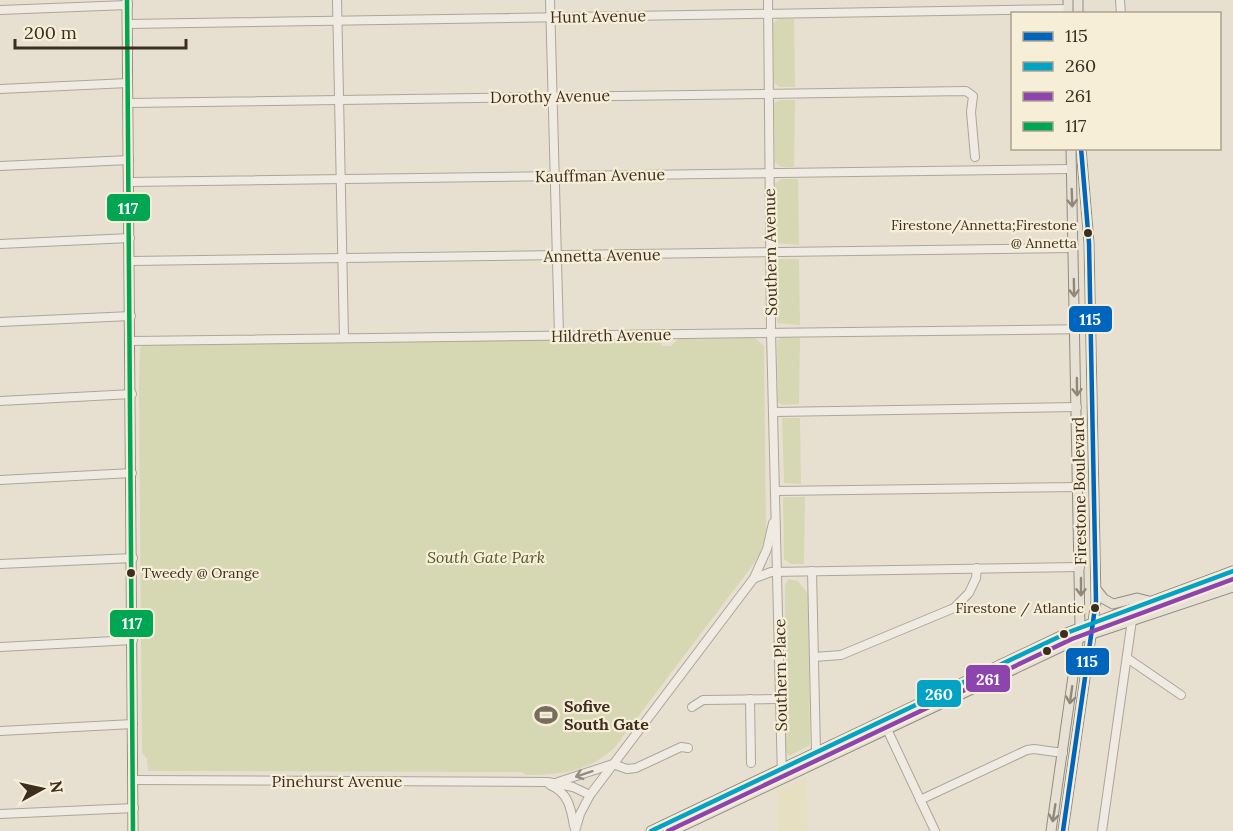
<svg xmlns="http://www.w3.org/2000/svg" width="1233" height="831" viewBox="0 0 1233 831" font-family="Lora,serif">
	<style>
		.farmland { fill: #e6dfc2 }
		.green { fill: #d6d7b3 }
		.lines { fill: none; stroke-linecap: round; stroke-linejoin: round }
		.minor-casing { stroke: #ada599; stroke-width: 10 }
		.major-casing { stroke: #928b80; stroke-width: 11 }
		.minor { stroke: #efebe3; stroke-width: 8 }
		.major { stroke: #e6e1d4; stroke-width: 9 }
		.bus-1-casing { stroke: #f7eed8; stroke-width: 9 }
		.bus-2-casing { stroke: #f7eed8; stroke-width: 9 }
		.bus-3-casing { stroke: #f7eed8; stroke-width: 9 }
		.bus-4-casing { stroke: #f7eed8; stroke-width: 9 }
		.bus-1 { stroke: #0065bd; stroke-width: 4.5 }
		.bus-2 { stroke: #03a3c5; stroke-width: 4.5 }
		.bus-3 { stroke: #8e44ad; stroke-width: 4.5 }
		.bus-4 { stroke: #00a651; stroke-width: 4.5 }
		.oneway { stroke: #92887a }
		.oneway2 { stroke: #968c82 }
		.bus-dot { fill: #3d2e20; stroke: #f7eed8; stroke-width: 2 }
		.labels { text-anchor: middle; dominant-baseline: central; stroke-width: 4.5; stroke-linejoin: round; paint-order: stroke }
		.bus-label { font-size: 14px; fill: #3d2e20; stroke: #f7eed8; text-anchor: end }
		.street-label { font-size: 16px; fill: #3d2e20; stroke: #f7eed8 }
		.park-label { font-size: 16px; font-style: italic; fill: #4d5a26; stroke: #f7eed8 }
		.poi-label { font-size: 16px; font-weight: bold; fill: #3d2e20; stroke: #f7eed8; text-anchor: start }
		.line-badge { stroke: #f7eed8; stroke-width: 2 }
		.badge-label { font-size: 16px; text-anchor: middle; font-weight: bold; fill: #fff }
	</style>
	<rect width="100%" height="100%" fill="#e7e0d1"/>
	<!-- farmland -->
	<polygon class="farmland" points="807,777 808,831 777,831 777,791"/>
	<!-- green -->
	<g class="green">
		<polygon points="779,19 794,19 795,87 780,87 774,83 773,23"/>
		<polygon points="780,100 795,100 794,167 781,167 775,162 774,103"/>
		<polygon points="781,179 798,179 799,245 776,243 775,184"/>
		<polygon points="779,259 799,259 800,325 777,323 776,261"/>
		<path d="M661 337 662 346H671L678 339 755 338 764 346 766 532 760 554 752 566 615 747C589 772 561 775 526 775L522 772 148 771 147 759 142 752 139 386 140 348 143 345Z"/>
		<polygon points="781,338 800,338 799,404 782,405 778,402 777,341"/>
		<polygon points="782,418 800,418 801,484 784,483"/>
		<polygon points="783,497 805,497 804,564 791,564 784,559"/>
		<polygon points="788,579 798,581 808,594 810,745 789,756 786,752 785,586"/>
	</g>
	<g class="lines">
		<!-- minor casing -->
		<g class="minor-casing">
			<g id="minor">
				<polyline points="337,0 344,338"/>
				<polyline points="550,0 559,335"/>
				<polyline points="768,0 771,332 782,778"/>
				<polyline points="1120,0 1121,14"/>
				<polyline points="0,10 128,5"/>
				<polyline points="128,24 1068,9"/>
				<polyline points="0,89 128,83"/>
				<polyline points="129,103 966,91 973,96 971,112 975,157"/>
				<polyline points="0,166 129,160"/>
				<polyline points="130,182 1071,169"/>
				<polyline points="0,244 130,238"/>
				<polyline points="131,261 1073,248"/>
				<polyline points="0,322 131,316"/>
				<polyline points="131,341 1090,329"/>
				<polyline points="0,401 132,394"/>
				<polyline points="774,412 1077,407"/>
				<polyline points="0,480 132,473"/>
				<polyline points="776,491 1079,487"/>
				<polyline points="0,564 133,558"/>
				<polyline points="812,571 816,752"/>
				<polyline points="755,578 771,572 1080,567"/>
				<polyline points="0,647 133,640"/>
				<polyline points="814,657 841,655 954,608 969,593 976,578 977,568"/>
				<polyline points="1127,658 1181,695"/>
				<polyline points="750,699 751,763"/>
				<polyline points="692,707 703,700 781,699"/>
				<polyline points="885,725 935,831"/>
				<polyline points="0,731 133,724"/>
				<polyline points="133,780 548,782 573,787 590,795"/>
				<polyline points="558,782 613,764 627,769 636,768 681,747 688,748"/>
				<path d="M550 785C568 792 571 808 574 826"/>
				<polyline points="920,800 1027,750 1034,749 1063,753"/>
				<polyline points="0,814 134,808"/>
				<polyline points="575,831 580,814 590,795 754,578 767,549 773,523"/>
				<polyline points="1102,831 1132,620"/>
			</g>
		</g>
		<!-- major casing -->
		<g class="major-casing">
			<g id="major">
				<polyline points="127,0 133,831"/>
				<polyline points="1068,0 1068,14"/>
				<polyline points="1078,0 1078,14"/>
				<polyline points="1096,589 1104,599 1113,604 1137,598 1149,601"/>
				<polyline points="651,831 1069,632 1233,571"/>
				<polyline points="672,831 1080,638 1233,587"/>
				<polyline points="1051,831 1080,627 1071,148"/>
				<polyline points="1063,831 1096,601 1089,243 1081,148"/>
			</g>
		</g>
		<!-- minor -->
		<use href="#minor" class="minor"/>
		<!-- major -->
		<use href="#major" class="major"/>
		<!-- bus-1 casing -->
		<g class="bus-1-casing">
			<polyline id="bus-1" points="1063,831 1096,601 1089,243 1081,148"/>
		</g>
		<!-- bus-2 casing -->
		<g class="bus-2-casing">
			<polyline id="bus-2" points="651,831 1069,632 1233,571"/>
		</g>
		<!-- bus-3 casing -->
		<g class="bus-3-casing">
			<polyline id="bus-3" points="668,831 1072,639 1233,579"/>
		</g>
		<!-- bus-4 casing -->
		<g class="bus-4-casing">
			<polyline id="bus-4" points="127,0 133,831"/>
		</g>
		<!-- bus-1 -->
		<use href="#bus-1" class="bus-1"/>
		<!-- bus-2 -->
		<use href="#bus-2" class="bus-2"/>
		<!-- bus-3 -->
		<use href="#bus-3" class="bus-3"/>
		<!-- bus-4 -->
		<use href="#bus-4" class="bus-4"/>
	</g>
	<!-- one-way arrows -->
	<defs><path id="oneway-shaft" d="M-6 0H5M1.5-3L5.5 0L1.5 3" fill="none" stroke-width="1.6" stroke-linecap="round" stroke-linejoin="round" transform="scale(1.5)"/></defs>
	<g class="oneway">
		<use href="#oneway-shaft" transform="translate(1072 198) rotate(88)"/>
		<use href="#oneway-shaft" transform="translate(1074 288) rotate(89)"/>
		<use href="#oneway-shaft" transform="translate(1077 387) rotate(89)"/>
		<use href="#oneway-shaft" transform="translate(1081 587) rotate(90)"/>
		<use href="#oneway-shaft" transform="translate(1071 695) rotate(98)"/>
		<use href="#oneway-shaft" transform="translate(1054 813) rotate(99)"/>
	</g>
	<use class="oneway2" href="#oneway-shaft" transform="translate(584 774) rotate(162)"/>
	<!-- icons -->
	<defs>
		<g id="stadium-bare" transform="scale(1.8)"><path d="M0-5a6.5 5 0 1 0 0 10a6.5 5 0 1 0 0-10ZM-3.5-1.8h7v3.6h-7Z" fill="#786c5e" stroke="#f7eed8" stroke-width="2.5" paint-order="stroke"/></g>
	</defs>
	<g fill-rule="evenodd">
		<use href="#stadium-bare" x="546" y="715"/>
	</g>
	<!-- markers -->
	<g class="bus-dot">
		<circle cx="1088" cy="233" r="5"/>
		<circle cx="131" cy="573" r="5"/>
		<circle cx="1095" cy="608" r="5"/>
		<circle cx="1064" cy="634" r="5"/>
		<circle cx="1047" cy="651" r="5"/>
	</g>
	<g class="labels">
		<!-- bus labels -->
		<g class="bus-label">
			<text x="1077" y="225">Firestone/Annetta;Firestone<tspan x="1077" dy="18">@ Annetta</tspan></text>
			<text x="142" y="573" text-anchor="start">Tweedy @ Orange</text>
			<text x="1084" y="608">Firestone / Atlantic</text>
		</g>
		<!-- street labels -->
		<g class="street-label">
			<text transform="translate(598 16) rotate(-1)">Hunt Avenue</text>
			<text transform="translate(550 96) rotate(-1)">Dorothy Avenue</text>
			<text transform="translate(600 175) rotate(-1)">Kauffman Avenue</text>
			<text transform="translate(770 252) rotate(-91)">Southern Avenue</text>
			<text transform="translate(602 255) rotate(-1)">Annetta Avenue</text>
			<text transform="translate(611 335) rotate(-1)">Hildreth Avenue</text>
			<text transform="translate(1079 491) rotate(-91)">Firestone Boulevard</text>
			<text transform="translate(780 675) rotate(-91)">Southern Place</text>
			<text x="337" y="781">Pinehurst Avenue</text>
		</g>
		<!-- park labels -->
		<g class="park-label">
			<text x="486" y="557">South Gate Park</text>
		</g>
		<!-- poi labels -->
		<g class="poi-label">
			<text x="564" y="706">Sofive<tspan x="564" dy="18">South Gate</tspan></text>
		</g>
	</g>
	<g class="line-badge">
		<rect x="106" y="193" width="45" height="29" rx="6" fill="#00a651"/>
		<rect x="1068" y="305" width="45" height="28" rx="6" fill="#0065bd"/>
		<rect x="109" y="609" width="45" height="29" rx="6" fill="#00a651"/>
		<rect x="1065" y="647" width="45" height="29" rx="6" fill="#0065bd"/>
		<rect x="965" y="664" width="46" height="29" rx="6" fill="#8e44ad"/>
		<rect x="916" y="679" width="46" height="29" rx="6" fill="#03a3c5"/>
	</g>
	<g class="badge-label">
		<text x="128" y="214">117</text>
		<text x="1090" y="325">115</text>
		<text x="132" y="629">117</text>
		<text x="1087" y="667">115</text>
		<text x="988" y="685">261</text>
		<text x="939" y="700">260</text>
	</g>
	<!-- legend -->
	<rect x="1011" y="12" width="210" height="138" fill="#f7eed8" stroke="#ada18e" stroke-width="1.5"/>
	<rect x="1023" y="32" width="30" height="9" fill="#0065bd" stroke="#ada18e" stroke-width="1.5"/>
	<text x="1065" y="42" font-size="18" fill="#3d2e20">115</text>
	<rect x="1023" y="62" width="30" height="9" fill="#03a3c5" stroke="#ada18e" stroke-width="1.5"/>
	<text x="1065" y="72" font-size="18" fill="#3d2e20">260</text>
	<rect x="1023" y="92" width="30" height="9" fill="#8e44ad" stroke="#ada18e" stroke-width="1.5"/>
	<text x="1065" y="102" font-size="18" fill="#3d2e20">261</text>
	<rect x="1023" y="122" width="30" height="9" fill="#00a651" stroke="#ada18e" stroke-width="1.5"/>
	<text x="1065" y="132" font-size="18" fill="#3d2e20">117</text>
	<!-- north arrow -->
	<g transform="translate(42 789) rotate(82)" stroke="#f7eed8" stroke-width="4.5" paint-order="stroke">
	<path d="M0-4.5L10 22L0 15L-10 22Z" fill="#3d2e20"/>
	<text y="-9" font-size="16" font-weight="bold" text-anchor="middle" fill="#3d2e20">N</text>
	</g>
	<!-- scale -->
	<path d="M15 39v9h171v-9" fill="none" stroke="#3d2e20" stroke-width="3"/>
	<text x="24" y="39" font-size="18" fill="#3d2e20" stroke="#f7eed8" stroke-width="4.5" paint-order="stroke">200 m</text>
</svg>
